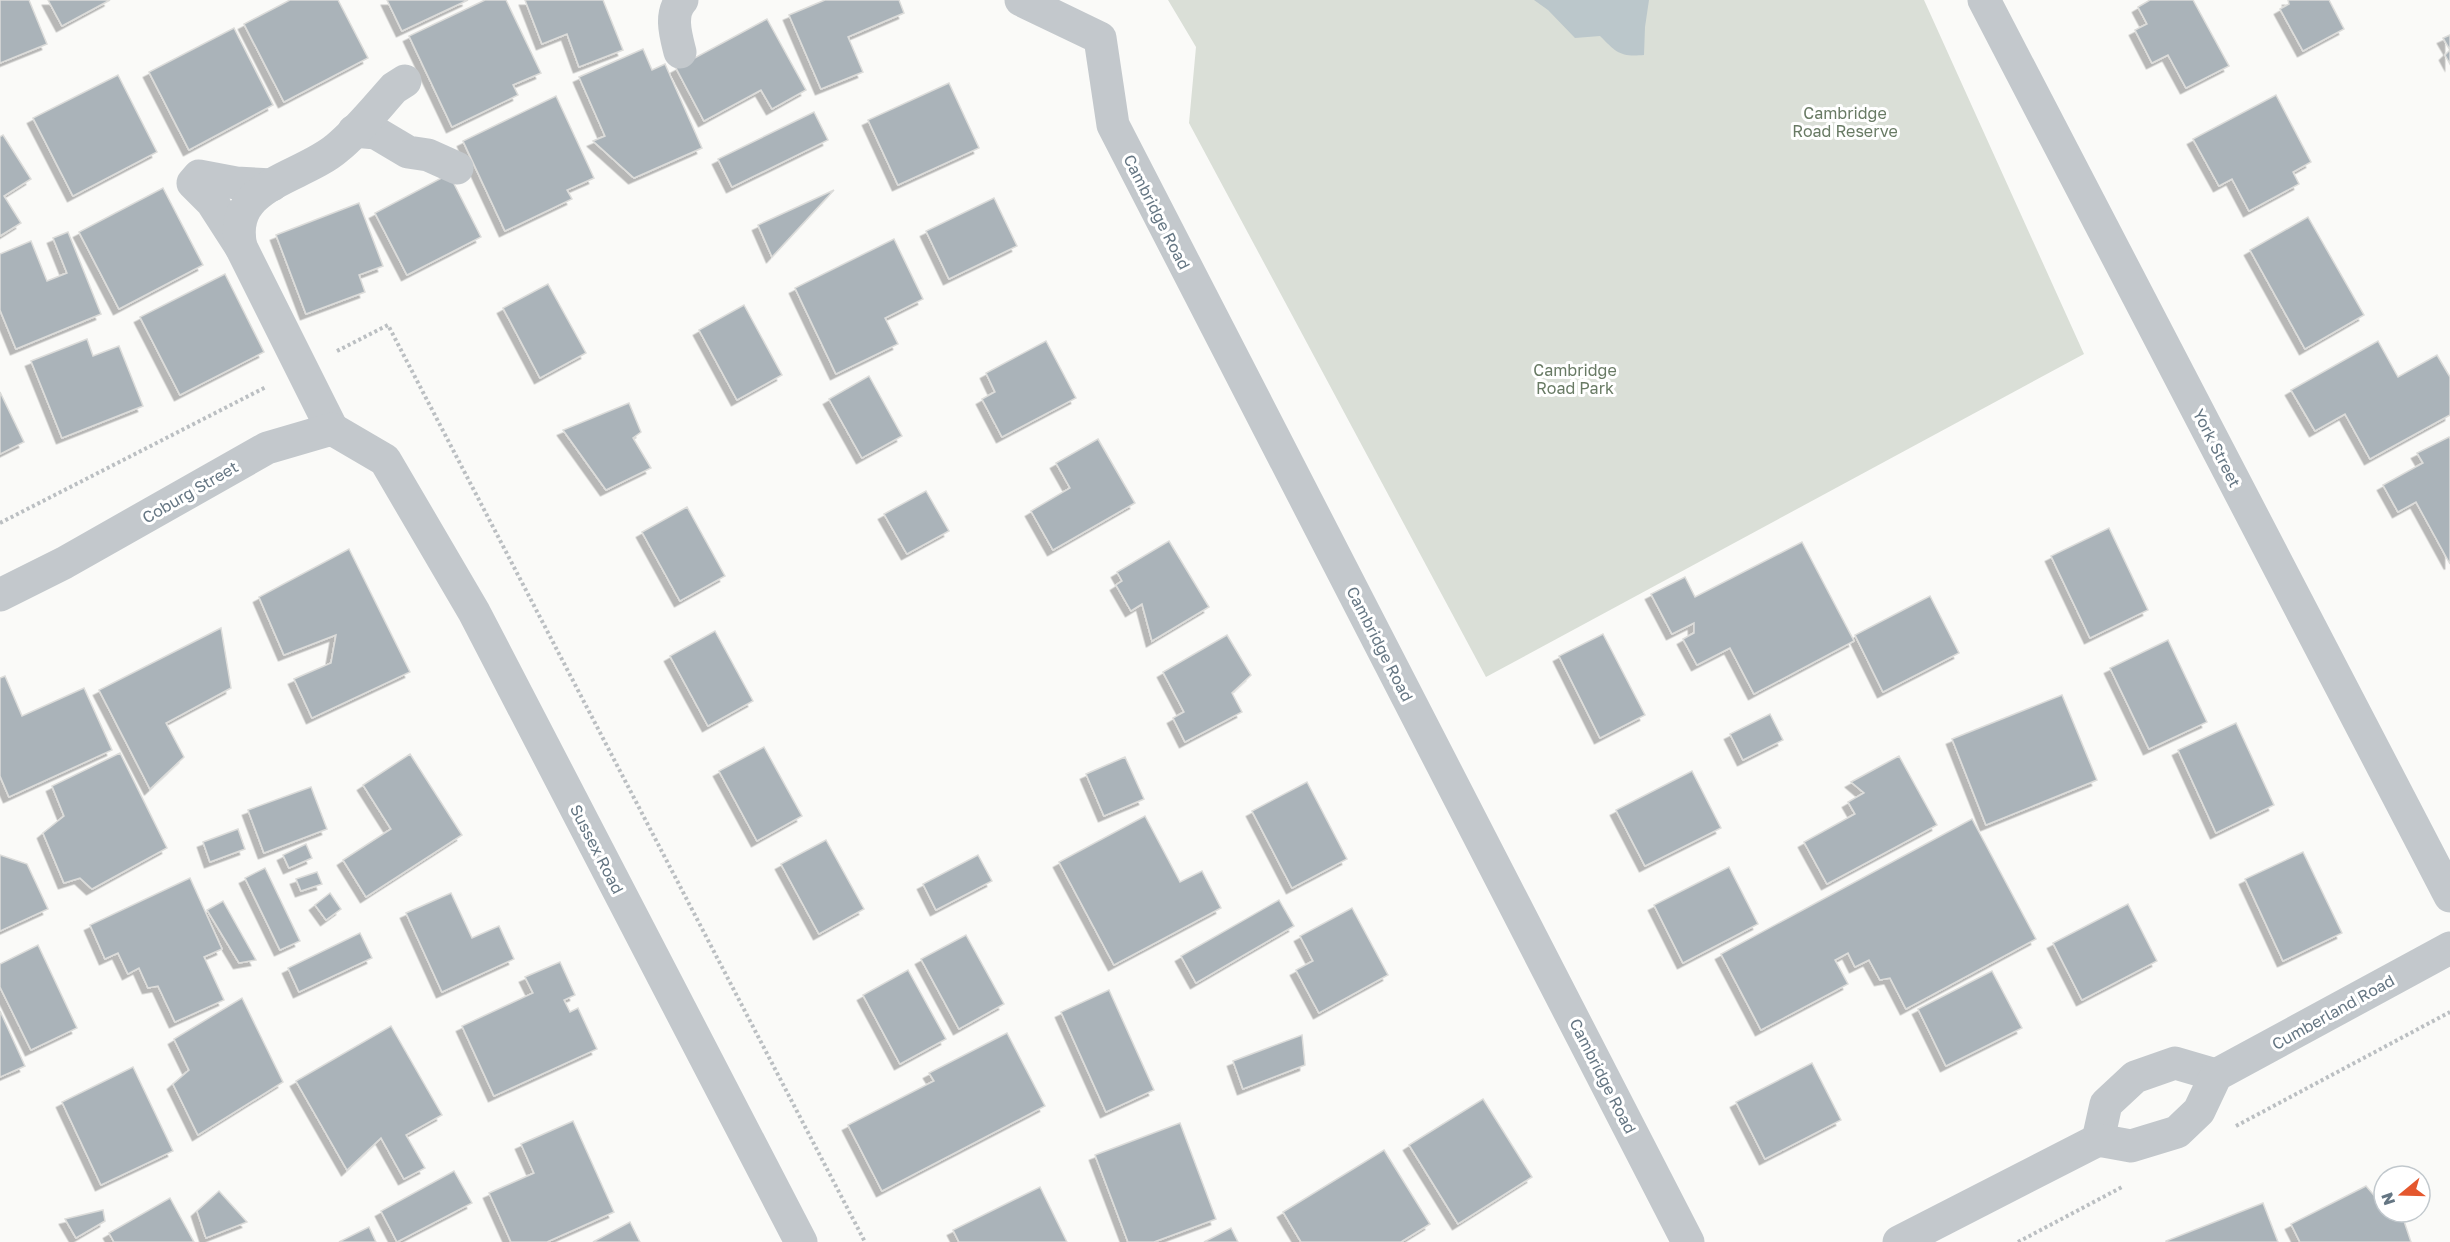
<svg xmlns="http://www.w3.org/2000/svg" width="2450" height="1242" viewBox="0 0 2450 1242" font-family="'Golos Text',sans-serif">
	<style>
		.green { fill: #dadfd7 }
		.water { fill: #bbc7cb }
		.building { fill: #aab3b9; stroke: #dcdcda; stroke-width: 1.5; filter: url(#shadow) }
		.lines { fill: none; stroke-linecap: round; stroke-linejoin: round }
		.path { stroke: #bbbfc2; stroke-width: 4; stroke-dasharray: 3 3; stroke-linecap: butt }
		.minor { stroke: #c3c8cc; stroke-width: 33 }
		.labels { text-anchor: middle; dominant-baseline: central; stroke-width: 6; stroke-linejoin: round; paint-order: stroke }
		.park-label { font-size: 16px; fill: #687a64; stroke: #fff }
		.street-label { font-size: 16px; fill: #657683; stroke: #fff }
	</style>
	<defs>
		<filter id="shadow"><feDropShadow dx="-5.5" dy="5.5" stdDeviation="0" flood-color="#0004"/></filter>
	</defs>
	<rect width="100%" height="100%" fill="#fafaf8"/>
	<!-- green -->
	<polygon class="green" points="1168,0 1924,0 2084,354 1486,677 1189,123 1196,47"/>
	<!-- water -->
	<path class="water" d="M1534 0H1649L1645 27 1644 55C1620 57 1617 53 1600 36L1575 38 1548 10Z"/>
	<!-- building -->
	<g class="building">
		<polygon points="0,0 29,0 47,44 0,63"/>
		<polygon points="48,0 110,0 62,26"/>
		<polygon points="290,0 338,0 368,58 284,102 244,24"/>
		<polygon points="387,0 468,0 402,31"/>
		<polygon points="485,0 506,0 541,73 513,85 518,95 452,127 409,36"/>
		<polygon points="525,0 603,0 623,50 579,67 567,34 542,44"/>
		<polygon points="825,0 899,0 904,13 848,37 863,72 821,89 789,15"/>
		<polygon points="2150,0 2193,0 2229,66 2186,88 2168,55 2152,63 2135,30 2147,24 2138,7"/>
		<polygon points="2288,0 2329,0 2344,29 2303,51 2280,9 2289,4"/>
		<polygon points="767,19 806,90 772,109 761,90 704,121 676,68"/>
		<polygon points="234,28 273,105 189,150 149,72"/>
		<polygon points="2450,35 2450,64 2445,55 2450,50 2443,38"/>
		<polygon points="643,49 652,70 665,64 702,148 634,178 593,141 605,136 579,77"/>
		<polygon points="118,75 157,152 73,196 33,118"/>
		<polygon points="949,83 979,148 898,185 868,120"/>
		<polygon points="2276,95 2311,162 2293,172 2299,184 2249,211 2232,179 2219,186 2193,139"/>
		<polygon points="556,96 594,178 567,190 572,199 505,231 463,141"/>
		<polygon points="814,112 828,140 732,187 718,159"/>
		<polygon points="3,135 31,179 4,196 21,223 0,236 0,137"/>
		<polygon points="449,174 481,237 407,275 375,213"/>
		<polygon points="163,188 203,265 119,309 79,232"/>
		<polygon points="834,190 772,257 758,225"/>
		<polygon points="994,198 1017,246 949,279 926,231"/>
		<polygon points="359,203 383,266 359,275 365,292 306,314 276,235"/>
		<polygon points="2308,217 2364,315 2305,349 2250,250"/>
		<polygon points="68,232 101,314 16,349 0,310 0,254 31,241 47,281 67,273 53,238"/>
		<polygon points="894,239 923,299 885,318 898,344 836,374 795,288"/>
		<polygon points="225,274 264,352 180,395 140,317"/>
		<polygon points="548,284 586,353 540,378 503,308"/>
		<polygon points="744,305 782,375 737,400 699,330"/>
		<polygon points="87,339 93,356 119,346 143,406 62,438 31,361"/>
		<polygon points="1046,341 1076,398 1002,437 982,399 995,392 986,373"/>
		<polygon points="2378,341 2398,377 2437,355 2450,377 2450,415 2370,459 2345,414 2315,431 2291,390"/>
		<polygon points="869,376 902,436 862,458 829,399"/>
		<polygon points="0,392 24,442 0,454"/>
		<polygon points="629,403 641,432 633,438 651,468 606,490 563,430"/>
		<polygon points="2449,437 2450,439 2450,564 2416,502 2398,512 2383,485 2423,463 2417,453"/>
		<polygon points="1098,439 1135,503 1053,550 1031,511 1070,488 1056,463"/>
		<polygon points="926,491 949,531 907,554 884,514"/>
		<polygon points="687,507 725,576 680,601 642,532"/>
		<polygon points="2109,528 2148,610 2090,638 2051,556"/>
		<polygon points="1169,541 1209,607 1152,641 1142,604 1131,611 1116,585 1122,581 1117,572"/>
		<polygon points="1802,542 1854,641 1754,694 1730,648 1697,665 1683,639 1694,633 1694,623 1672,634 1651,594 1685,577 1695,597"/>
		<polygon points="349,549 410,672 312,718 294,679 331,663 336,635 284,655 259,597"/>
		<polygon points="1930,596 1959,653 1883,692 1855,635"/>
		<polygon points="221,628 231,688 166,723 184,757 150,789 99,690"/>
		<polygon points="715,631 753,701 708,726 670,656"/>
		<polygon points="1603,634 1645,715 1600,738 1559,656"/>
		<polygon points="1227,635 1251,675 1232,693 1242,712 1185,742 1173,718 1184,712 1163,672"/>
		<polygon points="2168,640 2207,722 2149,749 2110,668"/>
		<polygon points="5,676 22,716 84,688 112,750 9,797 0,776 0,678"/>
		<polygon points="2062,695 2097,780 1986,825 1952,739"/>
		<polygon points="1770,714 1783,740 1743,760 1730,734"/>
		<polygon points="2236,723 2274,805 2216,833 2178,750"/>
		<polygon points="764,747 802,816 757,841 719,771"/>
		<polygon points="120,753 167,848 92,889 80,878 64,883 43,833 64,816 52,786"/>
		<polygon points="410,754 462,835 366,897 343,860 391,829 363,785"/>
		<polygon points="1899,756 1937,825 1827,884 1804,842 1855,814 1848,802 1864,793 1851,782"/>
		<polygon points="1125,757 1144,799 1104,816 1086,774"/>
		<polygon points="1692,771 1721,828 1645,866 1616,810"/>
		<polygon points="1307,782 1347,859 1292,888 1252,811"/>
		<polygon points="311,787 327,829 264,853 248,810"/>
		<polygon points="1145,816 1180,882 1202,871 1221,908 1114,965 1059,862"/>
		<polygon points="1972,819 2036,939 1906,1009 1890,978 1880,980 1869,960 1855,967 1848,953 1835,960 1848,984 1761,1030 1721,954"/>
		<polygon points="238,829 245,849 210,862 203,842"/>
		<polygon points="826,840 864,909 819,934 781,864"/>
		<polygon points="306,844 312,858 289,868 283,855"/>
		<polygon points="2303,852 2342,933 2283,961 2245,879"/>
		<polygon points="0,855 27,864 48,909 0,931"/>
		<polygon points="978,855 992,881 936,910 923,884"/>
		<polygon points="1729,867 1758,924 1683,963 1654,905"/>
		<polygon points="265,868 300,941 280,950 245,878"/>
		<polygon points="317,872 322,884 301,891 296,879"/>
		<polygon points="190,878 222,949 204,957 224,1000 175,1022 158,986 148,988 139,968 128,974 118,953 105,959 90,925"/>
		<polygon points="330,893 341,909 326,920 315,905"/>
		<polygon points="451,893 472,938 499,926 514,959 442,992 406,913"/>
		<polygon points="1279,900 1294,926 1196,983 1181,956"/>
		<polygon points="223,901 256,960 239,963 207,910"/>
		<polygon points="2128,904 2157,961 2082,1000 2053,943"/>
		<polygon points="1352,908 1388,975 1319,1013 1296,970 1313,961 1300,936"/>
		<polygon points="360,933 372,958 299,992 288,968"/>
		<polygon points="966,935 1004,1004 959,1029 921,959"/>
		<polygon points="38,945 77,1028 31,1050 0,987 0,964"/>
		<polygon points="560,962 575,995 564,1000 570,1012 578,1008 597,1049 494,1096 462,1026 533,993 525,977"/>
		<polygon points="908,970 946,1039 900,1064 863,995"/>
		<polygon points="1992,971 2022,1028 1946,1066 1918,1009"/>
		<polygon points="1109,990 1154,1090 1106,1112 1061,1012"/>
		<polygon points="242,998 283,1082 198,1135 173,1084 189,1070 174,1039"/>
		<polygon points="0,1011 25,1066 0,1077"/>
		<polygon points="391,1026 442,1115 406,1135 425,1168 404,1179 381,1138 347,1170 296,1081"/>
		<polygon points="1007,1033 1045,1106 882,1191 848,1125 934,1081 929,1073"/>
		<polygon points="1302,1035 1305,1065 1243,1089 1233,1061"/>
		<polygon points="1812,1063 1841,1120 1765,1159 1736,1102"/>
		<polygon points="133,1067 173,1151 101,1185 62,1102"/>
		<polygon points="1483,1099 1532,1177 1458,1224 1409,1145"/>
		<polygon points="573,1121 614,1212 547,1242 511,1242 489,1193 534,1173 521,1144"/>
		<polygon points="1180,1123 1216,1219 1154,1242 1128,1242 1095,1155"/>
		<polygon points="1384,1150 1430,1224 1401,1242 1301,1242 1283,1212"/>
		<polygon points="454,1171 472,1203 397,1242 381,1211"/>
		<polygon points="2366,1186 2384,1207 2384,1212 2401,1212 2411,1242 2300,1242 2291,1224"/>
		<polygon points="1040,1187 1067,1242 959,1242 953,1230"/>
		<polygon points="219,1191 247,1222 206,1238 197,1211"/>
		<polygon points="170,1198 194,1242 114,1242 109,1233"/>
		<polygon points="2263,1203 2278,1242 2166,1242 2166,1241"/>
		<polygon points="103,1210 105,1221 76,1238 65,1219"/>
		<polygon points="630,1222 640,1242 593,1242"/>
		<polygon points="369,1227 376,1242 339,1242"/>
		<polygon points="1231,1228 1238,1242 1204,1242"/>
	</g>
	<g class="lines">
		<!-- path -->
		<g class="path">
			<polyline points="337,351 388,325 865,1242"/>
			<polyline points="0,523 266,387"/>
			<polyline points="2236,1126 2450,1012"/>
			<polyline points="2018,1242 2124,1186"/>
		</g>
		<!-- minor -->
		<g class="minor">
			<polyline points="1021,0 1100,38 1113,125 1688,1242"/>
			<polyline points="1984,0 2450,896"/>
			<path d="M680 52C676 36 669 14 682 0"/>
			<polyline points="354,131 376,133 408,152 428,155 457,168"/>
			<polyline points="241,247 212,202 193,183 199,176 236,183 272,185"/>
			<path d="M332 429 241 247C227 184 301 179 337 148 358 131 376 108 394 88L405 81"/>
			<polyline points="0,595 64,563 267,448 332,429 385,460 474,612 801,1242"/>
			<polyline points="2098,1140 2106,1104 2135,1077 2175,1063 2216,1075"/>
			<polyline points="1899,1242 2098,1140 2131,1146 2177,1132 2199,1111 2216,1075 2450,948"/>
		</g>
	</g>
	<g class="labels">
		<!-- park labels -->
		<g class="park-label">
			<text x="1845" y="113">Cambridge<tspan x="1845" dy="18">Road Reserve</tspan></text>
			<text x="1575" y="370">Cambridge<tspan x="1575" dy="18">Road Park</tspan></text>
		</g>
		<!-- street labels -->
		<g class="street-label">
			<text transform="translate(1157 212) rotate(63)">Cambridge Road</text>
			<text transform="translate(2217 448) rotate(63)">York Street</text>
			<text transform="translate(190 492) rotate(-30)">Coburg Street</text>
			<text transform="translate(1380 644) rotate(63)">Cambridge Road</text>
			<text transform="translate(597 849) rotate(63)">Sussex Road</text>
			<text transform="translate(2333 1012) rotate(-29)">Cumberland Road</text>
			<text transform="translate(1603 1076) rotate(63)">Cambridge Road</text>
		</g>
	</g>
	<!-- north arrow -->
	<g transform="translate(2402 1194) rotate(251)"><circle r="28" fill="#ffffff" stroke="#c1c8cd" stroke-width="1.5"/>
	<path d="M0-4.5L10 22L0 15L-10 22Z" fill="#e4572e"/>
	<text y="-9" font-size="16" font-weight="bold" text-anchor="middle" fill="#657683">N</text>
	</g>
</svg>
